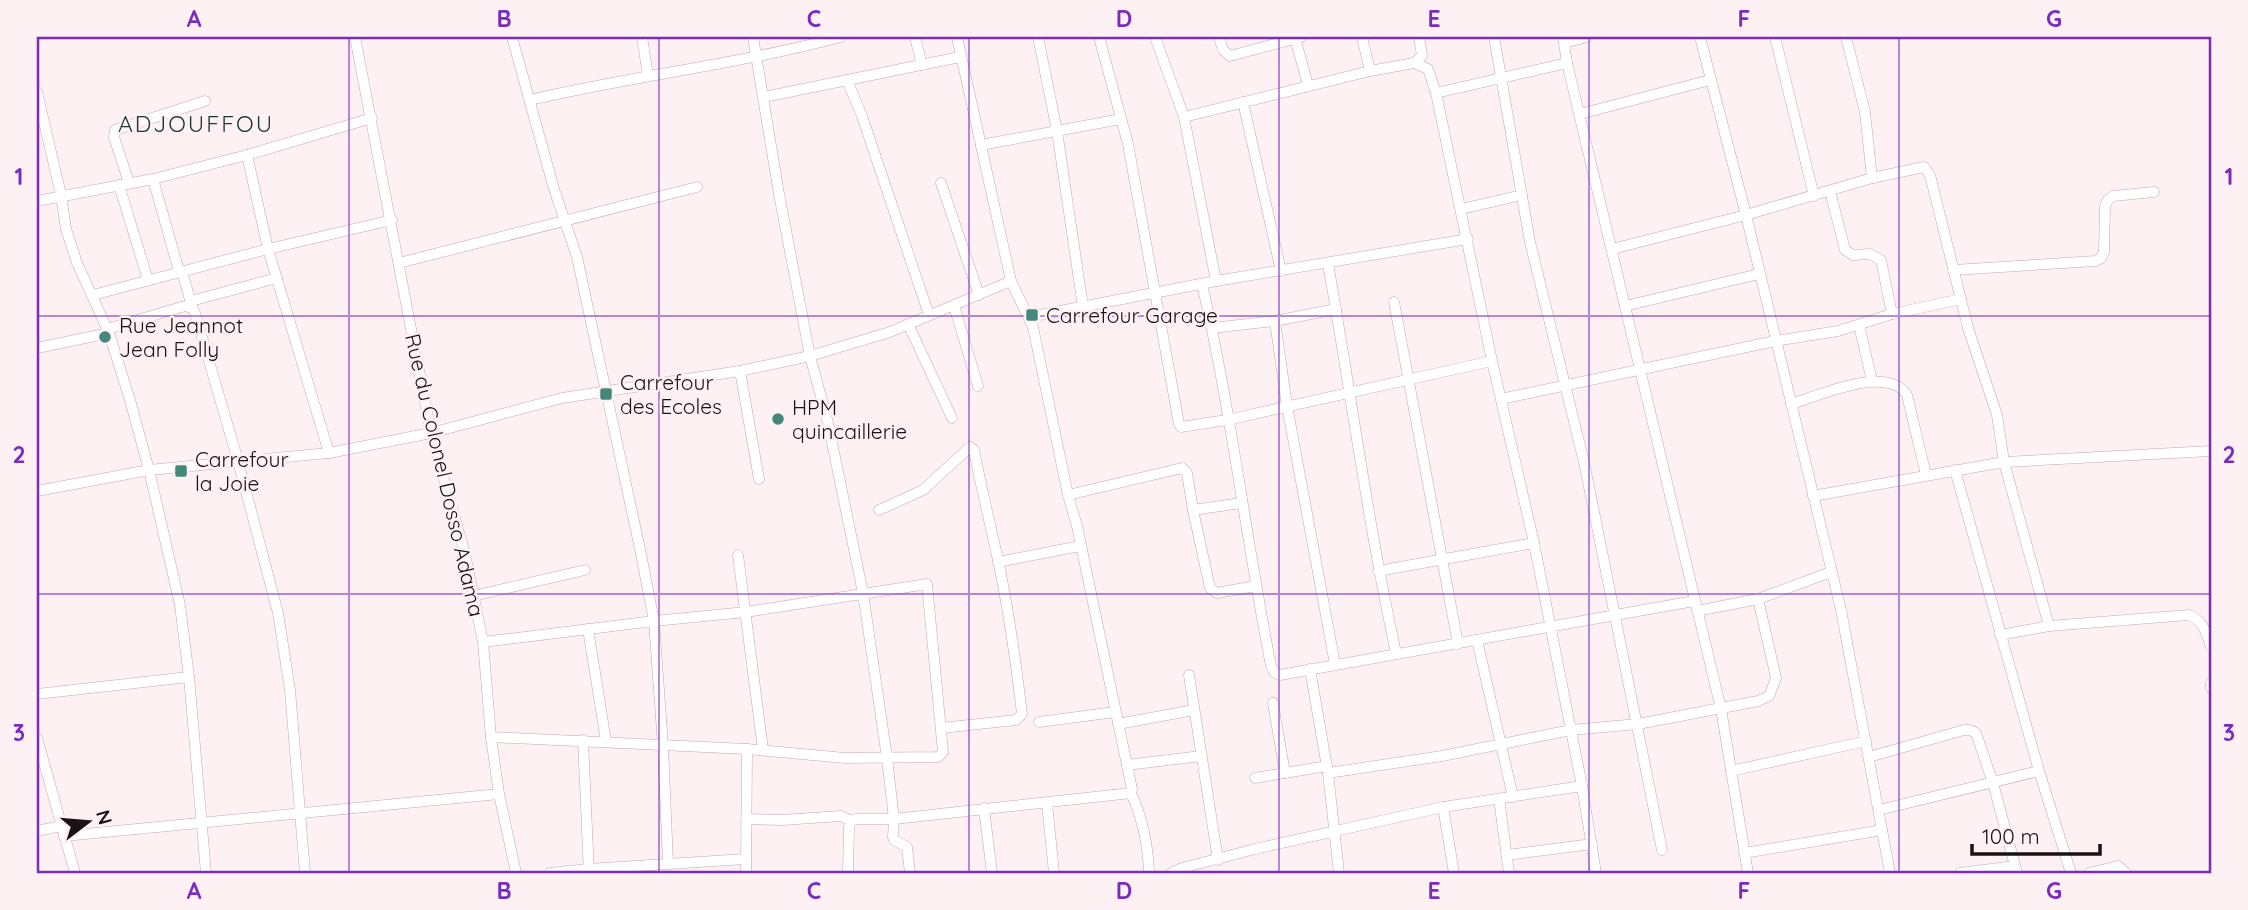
<svg xmlns="http://www.w3.org/2000/svg" width="2248" height="910" viewBox="0 0 2248 910" font-family="Quicksand,sans-serif">
	<style>
		.lines { fill: none; stroke-linecap: round; stroke-linejoin: round }
		.minor-casing { stroke: #c5a6ae; stroke-width: 11 }
		.minor { stroke: #fff; stroke-width: 10 }
		.grid { fill: none; stroke: #7b2cbf; stroke-width: 2; stroke-opacity: 0.55 }
		.poi-dot { fill: #44887b; stroke: #fef1f4; stroke-width: 2.5 }
		.labels { text-anchor: middle; dominant-baseline: central; stroke-width: 5; stroke-linejoin: round; paint-order: stroke }
		.poi-label { font-size: 21px; fill: #1c1114; stroke: #fef1f4; text-anchor: start }
		.street-label { font-size: 21px; fill: #1c1114; stroke: #fef1f4 }
		.neighbourhood-label { font-size: 23px; letter-spacing: 2px; fill: #183832; stroke: #fef1f4 }
		.neatline { fill: none; stroke: #7b2cbf; stroke-width: 2.5 }
		.grid-label { font-size: 23px; text-anchor: middle; font-weight: bold; fill: #7b2cbf }
	</style>
	<rect width="100%" height="100%" fill="#fef1f4"/>
	<g class="lines">
		<!-- minor casing -->
		<g class="minor-casing">
			<g id="minor">
				<polyline points="355,37 431,433 465,554 483,642 491,737 499,794 516,873"/>
				<polyline points="512,37 554,189 577,257 640,549 654,621 663,746 668,863"/>
				<polyline points="642,37 648,76"/>
				<polyline points="753,37 779,194 810,356 828,423 863,593 887,758 894,819 893,837 894,840 907,847 910,873"/>
				<polyline points="915,37 922,65"/>
				<path d="M957 37 1011 281 1033 327 1068 495 1077 526 1132 789 1131 793C1143 819 1148 845 1149 873"/>
				<polyline points="1038,37 1057,131 1083,307"/>
				<polyline points="1099,37 1128,144 1179,424 1181,427 1227,420 1492,361"/>
				<polyline points="1155,37 1184,117 1216,281"/>
				<polyline points="1219,37 1223,50 1230,56 1301,37"/>
				<polyline points="1362,37 1370,71"/>
				<polyline points="1494,37 1530,242 1584,462 1662,850"/>
				<polyline points="1563,37 1567,63 1721,709 1748,873"/>
				<polyline points="1700,37 1746,215 1841,610 1890,873"/>
				<polyline points="1775,37 1814,196"/>
				<polyline points="1846,37 1865,112 1872,178"/>
				<polyline points="1295,38 1308,85"/>
				<polyline points="1564,43 1587,37"/>
				<polyline points="1414,63 1422,56 1419,37"/>
				<polyline points="847,80 862,116 929,315"/>
				<polyline points="37,92 61,195 66,229 77,263 109,333 130,400 149,470 180,605 189,677 206,873"/>
				<polyline points="1436,93 1567,63"/>
				<polyline points="764,97 960,57"/>
				<path d="M530 100C633 76 739 64 841 37"/>
				<polyline points="1243,102 1281,271"/>
				<polyline points="1580,114 1710,80"/>
				<polyline points="1184,117 1370,71 1414,63 1428,69 1436,93 1492,361 1534,543 1582,786 1596,873"/>
				<polyline points="981,145 1121,119"/>
				<polyline points="247,155 268,249 329,453"/>
				<polyline points="153,179 179,271"/>
				<polyline points="129,183 114,137 115,130 205,101"/>
				<polyline points="941,183 979,295"/>
				<polyline points="119,185 148,280"/>
				<polyline points="1830,191 1845,250 1853,255 1870,254 1881,260 1892,314"/>
				<polyline points="37,201 153,179 247,155 372,118"/>
				<polyline points="1461,209 1522,195"/>
				<polyline points="1612,249 1746,215 1872,178 1924,167 1930,175 1968,328 1997,415 2004,462 2049,626"/>
				<polyline points="399,263 697,187"/>
				<path d="M1328 264C1351 393 1368 525 1396 653"/>
				<polyline points="1953,270 2096,261 2101,258 2104,252 2105,206 2108,200 2113,196 2154,192"/>
				<polyline points="182,271 192,307"/>
				<path d="M1202 284C1231 410 1246 539 1271 666L1275 673 1280 675 1694 601"/>
				<polyline points="93,295 268,249 392,220"/>
				<polyline points="191,301 277,278"/>
				<polyline points="1394,302 1458,644"/>
				<polyline points="954,306 978,386"/>
				<polyline points="1625,306 1759,274"/>
				<polyline points="1029,317 1216,281 1468,239"/>
				<polyline points="1275,321 1287,406 1335,664"/>
				<polyline points="908,324 952,418"/>
				<polyline points="1859,325 1872,381"/>
				<polyline points="1212,328 1275,321 1336,309"/>
				<polyline points="107,329 185,306 192,308 195,313 238,461 278,613 290,690 305,873"/>
				<polyline points="37,348 109,333"/>
				<polyline points="740,371 759,479"/>
				<polyline points="1501,399 1775,341 1838,331 1892,314 1961,299"/>
				<path d="M1791 404C1818 396 1888 364 1907 395L1926 475"/>
				<polyline points="1955,470 2039,771 2071,873"/>
				<polyline points="37,491 149,470 329,453 431,433 562,398 740,371 810,356 890,332 1011,281"/>
				<polyline points="1068,495 1182,468 1187,473 1193,510 1210,588 1217,593 1255,586"/>
				<polyline points="1813,496 2004,462 2211,451"/>
				<path d="M879 510 923 490 970 447 974 450C981 487 990 523 998 560 1009 611 1016 663 1022 714L1016 720 941 728"/>
				<polyline points="1193,510 1241,503"/>
				<polyline points="738,555 763,750"/>
				<polyline points="998,562 1080,546"/>
				<polyline points="1378,571 1534,543"/>
				<polyline points="473,596 585,570"/>
				<polyline points="1697,611 1758,599 1831,572"/>
				<polyline points="588,629 606,741"/>
				<path d="M2000 635 2049 626 2189 615C2204 621 2206 633 2211 647"/>
				<polyline points="1477,640 1513,797"/>
				<polyline points="483,642 654,621 746,612 927,584 943,752 938,757 845,758 747,749 491,737"/>
				<polyline points="1310,669 1328,773 1339,873"/>
				<polyline points="1189,675 1218,860"/>
				<polyline points="2211,683 2211,688"/>
				<polyline points="37,694 189,677"/>
				<polyline points="1273,703 1285,773"/>
				<polyline points="1039,722 1115,712"/>
				<polyline points="1118,724 1194,710"/>
				<polyline points="37,738 75,873"/>
				<polyline points="583,740 589,873"/>
				<polyline points="1869,757 1964,730 1970,730 1976,733 1993,783 2017,873"/>
				<polyline points="1127,765 1201,756"/>
				<polyline points="1731,771 1866,741"/>
				<polyline points="1328,773 1442,756 1571,730 1638,724 1758,701 1769,696 1776,678 1758,599"/>
				<polyline points="1255,778 1327,766"/>
				<polyline points="1499,799 1509,873"/>
				<polyline points="1047,803 1054,873"/>
				<polyline points="1443,807 1454,873"/>
				<polyline points="984,808 992,873"/>
				<polyline points="1879,810 2039,771"/>
				<polyline points="746,819 782,820 841,816 851,821"/>
				<polyline points="37,831 61,826"/>
				<polyline points="64,836 499,794"/>
				<polyline points="1744,853 1882,830"/>
				<polyline points="1507,855 1592,844"/>
				<polyline points="550,873 588,869 746,859"/>
				<polyline points="746,873 747,749"/>
				<polyline points="848,873 849,827 851,821 856,819 894,819 1131,793"/>
				<polyline points="1171,873 1182,868 1255,849 1443,807 1582,786"/>
				<polyline points="1960,873 2015,866"/>
				<polyline points="2089,873 2118,866 2126,873"/>
			</g>
		</g>
		<!-- minor -->
		<use href="#minor" class="minor"/>
	</g>
	<!-- grid -->
	<path class="grid" d="M349 37V873M659 37V873M969 37V873M1279 37V873M1589 37V873M1899 37V873M37 316H2211M37 594H2211"/>
	<!-- markers -->
	<g class="poi-dot">
		<rect x="1025" y="308" width="14" height="14" rx="3.5"/>
		<circle cx="105" cy="337" r="7"/>
		<rect x="599" y="387" width="14" height="14" rx="3.5"/>
		<circle cx="778" cy="419" r="7"/>
		<rect x="174" y="464" width="14" height="14" rx="3.5"/>
	</g>
	<g class="labels">
		<!-- poi labels -->
		<g class="poi-label">
			<text x="1046" y="315">Carrefour Garage</text>
			<text x="119" y="325">Rue Jeannot<tspan x="119" dy="24">Jean Folly</tspan></text>
			<text x="620" y="382">Carrefour<tspan x="620" dy="24">des Ecoles</tspan></text>
			<text x="792" y="407">HPM<tspan x="792" dy="24">quincaillerie</tspan></text>
			<text x="195" y="459">Carrefour<tspan x="195" dy="24">la Joie</tspan></text>
		</g>
		<!-- street labels -->
		<g class="street-label">
			<text transform="translate(445 475) rotate(77)">Rue du Colonel Dosso Adama</text>
		</g>
		<!-- neighbourhood labels -->
		<g class="neighbourhood-label">
			<text x="196" y="123">ADJOUFFOU</text>
		</g>
	</g>
	<!-- border -->
	<rect width="2248" height="910" fill="none" stroke="#fef1f4" stroke-width="77"/>
	<!-- north arrow -->
	<g transform="translate(88 822) rotate(74)" stroke="#fef1f4" stroke-width="5" paint-order="stroke">
	<path d="M0-5L12 26L0 18L-12 26Z" fill="#1c1114"/>
	<text y="-10" font-size="19" font-weight="bold" text-anchor="middle" fill="#1c1114">N</text>
	</g>
	<!-- scale -->
	<path d="M1972 844v10h128v-10" fill="none" stroke="#1c1114" stroke-width="3.5"/>
	<text x="1982" y="844" font-size="21" fill="#1c1114" stroke="#fef1f4" stroke-width="5" paint-order="stroke">100 m</text>
	<rect x="38" y="38" width="2172" height="834" class="neatline"/>
	<g class="grid-label">
		<text x="194" y="27">A</text>
		<text x="504" y="27">B</text>
		<text x="814" y="27">C</text>
		<text x="1124" y="27">D</text>
		<text x="1434" y="27">E</text>
		<text x="1744" y="27">F</text>
		<text x="2054" y="27">G</text>
		<text x="19" y="185">1</text>
		<text x="2229" y="185">1</text>
		<text x="19" y="463">2</text>
		<text x="2229" y="463">2</text>
		<text x="19" y="741">3</text>
		<text x="2229" y="741">3</text>
		<text x="194" y="899">A</text>
		<text x="504" y="899">B</text>
		<text x="814" y="899">C</text>
		<text x="1124" y="899">D</text>
		<text x="1434" y="899">E</text>
		<text x="1744" y="899">F</text>
		<text x="2054" y="899">G</text>
	</g>
</svg>
